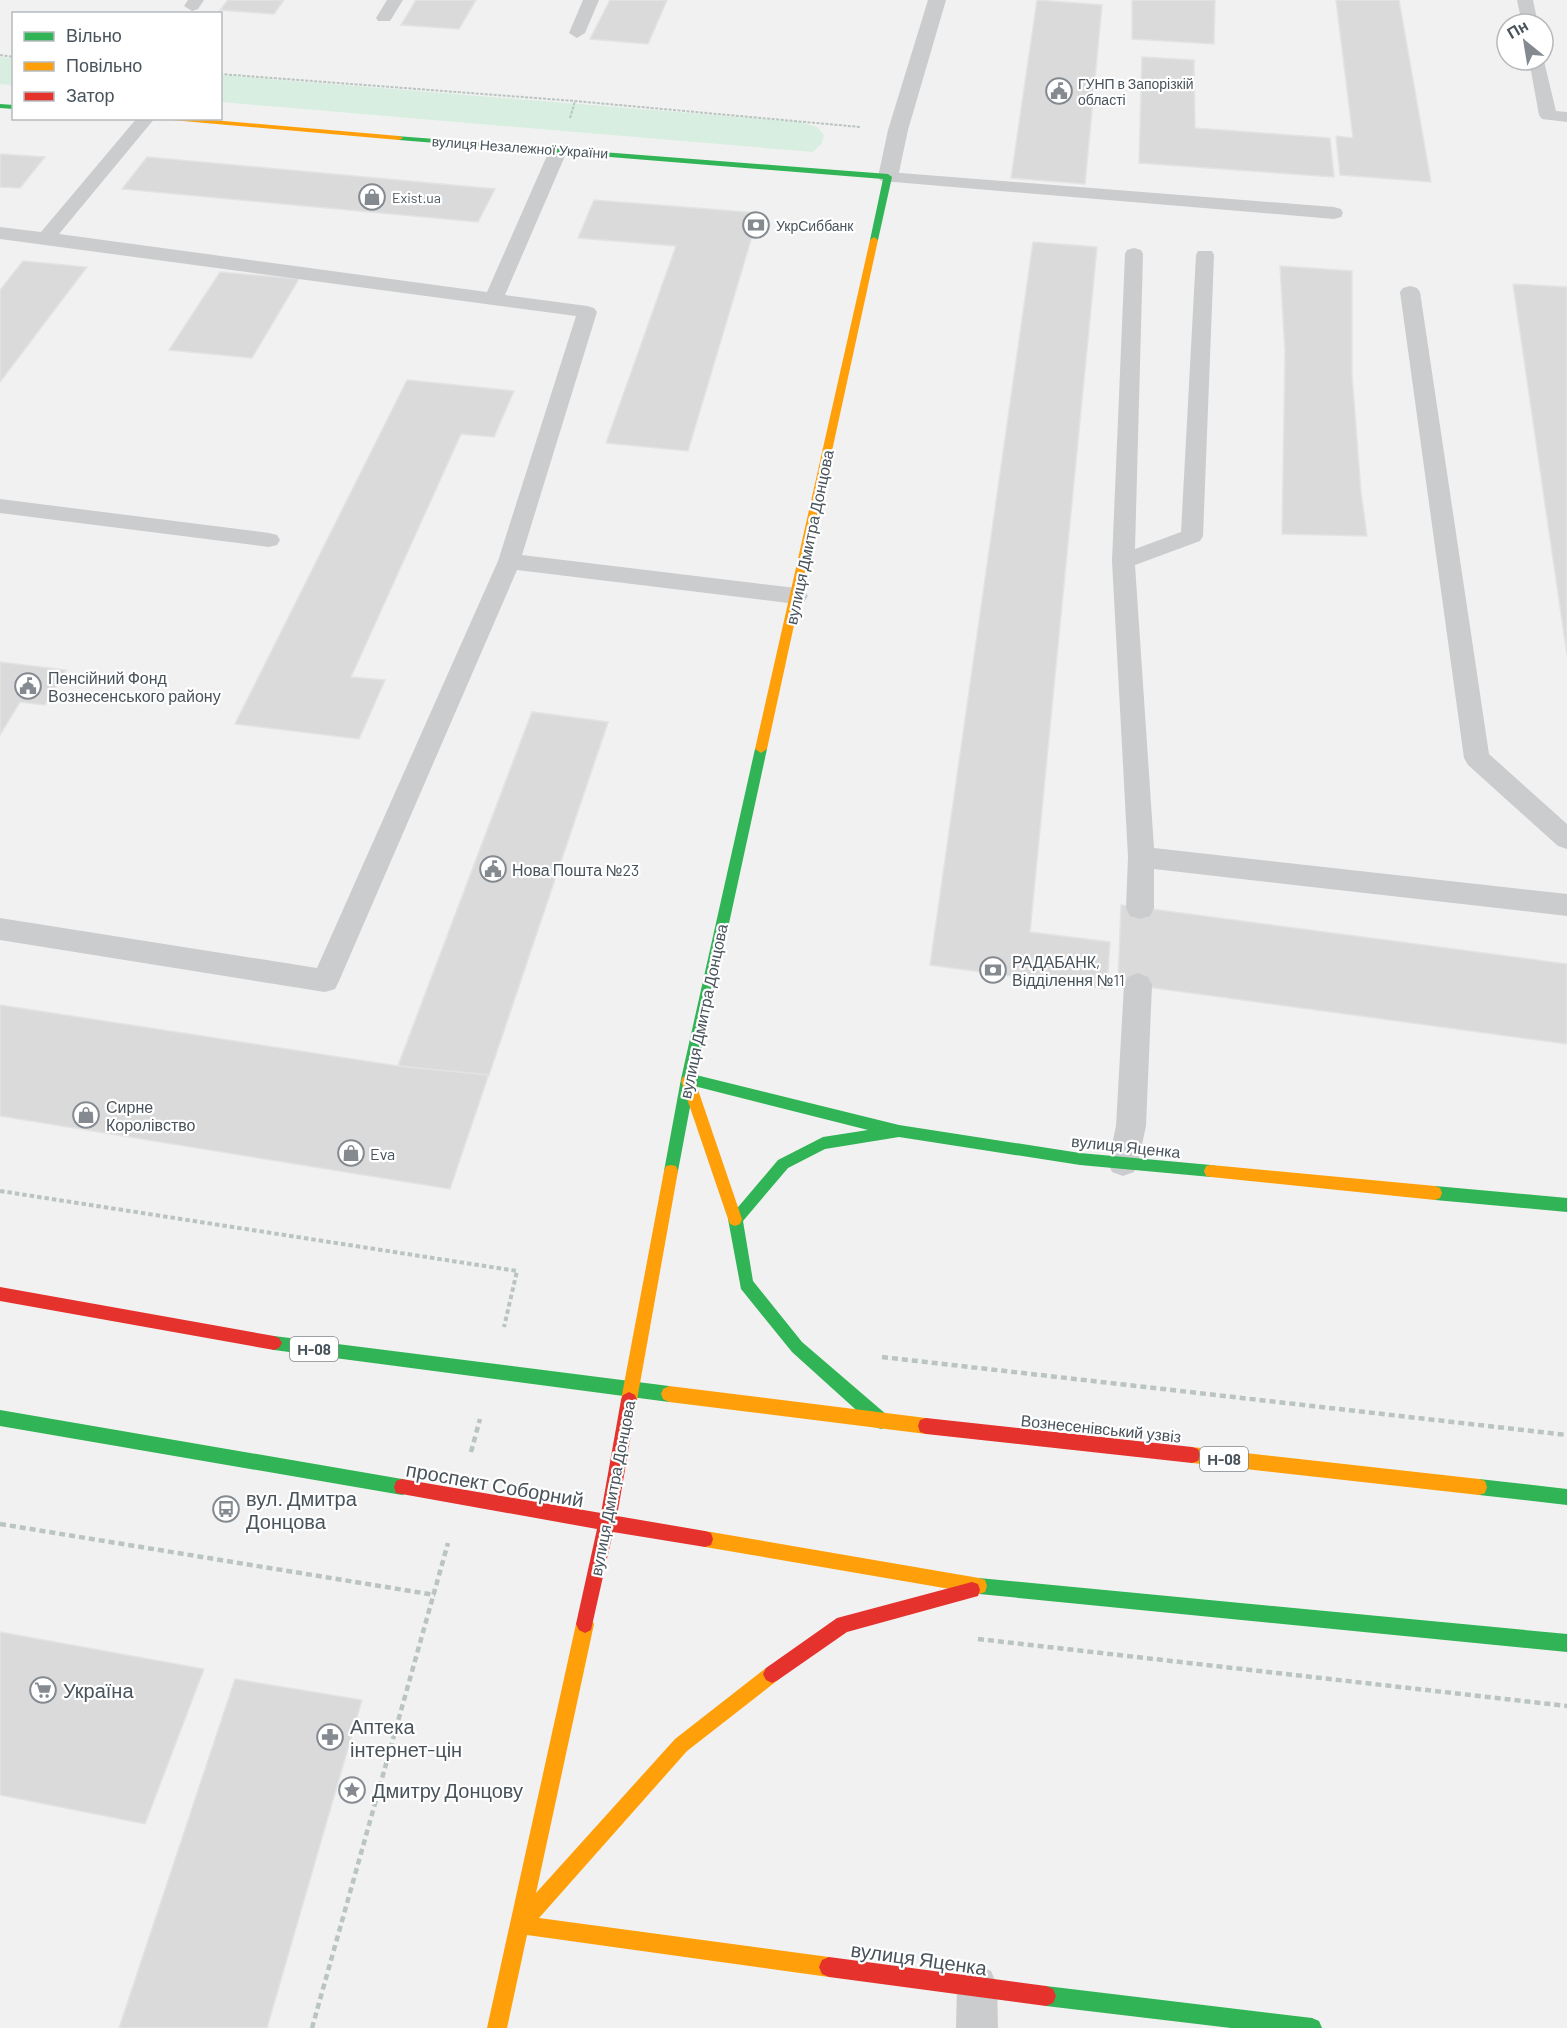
<svg xmlns="http://www.w3.org/2000/svg" width="1567" height="2028" viewBox="0 0 1567 2028" font-family="Barlow,sans-serif">
	<style>
		.green { fill: #d7eee0 }
		.building { fill: #dadadb; stroke: #e2e3e3; stroke-width: 1.5 }
		.lines { fill: none; stroke-linecap: round; stroke-linejoin: round }
		.path-far2 { stroke: #bac4c1; stroke-width: 2; stroke-dasharray: 3 1.5; stroke-linecap: butt }
		.path-far1 { stroke: #bac4c1; stroke-width: 4; stroke-dasharray: 4.5 3; stroke-linecap: butt }
		.path { stroke: #bac4c1; stroke-width: 4.5; stroke-dasharray: 6 4; stroke-linecap: butt }
		.lane { fill: #cbccce; fill-rule: evenodd }
		.street { fill: #cbccce; fill-rule: evenodd }
		.fast { fill: #30b455; fill-rule: evenodd }
		.slow { fill: #ff9f0a; fill-rule: evenodd }
		.jam { fill: #e5322d; fill-rule: evenodd }
		.labels { text-anchor: middle; dominant-baseline: central; stroke-width: 4.5; stroke-linejoin: round; paint-order: stroke }
		.far-poi-label { font-size: 14px; fill: #49535b; stroke: #fff; text-anchor: start }
		.far-street-label { font-size: 14px; fill: #49535b; stroke: #fff }
		.shield { fill: #fff; stroke: #80878c; stroke-width: 1.5 }
		.shield-label { font-size: 15px; font-weight: bold; fill: #49535b }
		.street-label { font-size: 16px; fill: #49535b; stroke: #fff }
		.poi-label { font-size: 16px; fill: #49535b; stroke: #fff; text-anchor: start }
		.near-street-label { font-size: 20px; fill: #49535b; stroke: #fff }
		.near-poi-label { font-size: 20px; fill: #49535b; stroke: #fff; text-anchor: start }
	</style>
	<rect width="100%" height="100%" fill="#f1f1f1"/>
	<!-- green -->
	<g class="green">
		<polygon points="0,57 13,58 13,85 0,84"/>
		<polygon points="221,75 800,122 817,127 824,135 822,143 813,152 221,102"/>
	</g>
	<!-- building -->
	<g class="building">
		<polygon points="228,0 284,0 274,14 220,10"/>
		<polygon points="416,0 476,0 459,29 401,25"/>
		<polygon points="610,0 667,0 648,44 590,39"/>
		<polygon points="1037,0 1102,5 1085,184 1011,178"/>
		<polygon points="1132,0 1215,0 1214,44 1132,39"/>
		<polygon points="1336,0 1399,0 1431,182 1340,175 1336,136 1353,138"/>
		<polygon points="1142,57 1194,60 1195,128 1330,138 1334,177 1139,163"/>
		<polygon points="0,154 45,157 20,188 0,187"/>
		<polygon points="147,157 495,189 478,222 122,189"/>
		<polygon points="594,200 759,213 688,451 606,443 676,246 578,238"/>
		<polygon points="1033,242 1097,247 1030,932 1110,942 1107,989 930,965"/>
		<polygon points="23,261 87,267 0,382 0,290"/>
		<polygon points="1280,266 1352,271 1352,375 1361,492 1367,536 1282,534 1285,352"/>
		<polygon points="220,272 299,279 252,358 169,350"/>
		<polygon points="1513,284 1567,287 1567,655"/>
		<polygon points="407,380 514,391 494,437 461,434 351,677 385,680 359,739 235,724"/>
		<polygon points="0,662 66,670 45,705 20,702 0,735"/>
		<polygon points="532,712 608,722 450,1189 0,1116 0,1005 398,1066"/>
		<polygon points="532,712 608,722 489,1075 398,1066"/>
		<polygon points="1121,905 1567,964 1567,1044 1118,983"/>
		<polygon points="0,1632 204,1669 145,1824 0,1795"/>
		<polygon points="235,1679 362,1700 267,2028 119,2028"/>
	</g>
	<g class="lines">
		<!-- path-far2 -->
		<g class="path-far2">
			<polyline points="0,55 14,57"/>
			<polyline points="220,74 575,101 860,127"/>
			<polyline points="570,118 575,101"/>
		</g>
		<!-- path-far1 -->
		<polyline class="path-far1" points="0,1191 517,1271 504,1327"/>
		<!-- path -->
		<g class="path">
			<polyline points="882,1357 1567,1435"/>
			<polyline points="471,1452 480,1419"/>
			<polyline points="0,1524 435,1595"/>
			<polyline points="978,1639 1567,1706"/>
			<polyline points="312,2028 448,1543"/>
		</g>
		<!-- lane -->
		<g class="lane">
			<polygon points="188,0 204,0 198,9 192,11 184,6"/>
			<polygon points="387,0 403,0 390,21 378,21 376,18"/>
			<polygon points="583,0 599,0 585,33 577,38 569,33"/>
			<polygon points="1517,0 1533,0 1538,24 1522,24"/>
			<polygon points="1543,57 1556,111 1567,112 1567,122 1542,119 1539,115 1529,60 1543,60"/>
			<polygon points="137,118 155,118 59,234 487,292 550,149 553,145 565,145 568,149 505,295 587,306 594,308 597,312 522,555 796,588 804,590 808,596 804,602 796,604 517,570 339,981 335,989 325,992 0,940 0,918 317,968 498,561 576,316 0,239 0,227 41,232"/>
			<polygon points="888,172 1334,207 1341,209 1343,213 1341,217 1334,219 882,181 879,177 882,173"/>
			<polygon points="1134,248 1141,250 1143,254 1135,549 1181,532 1196,255 1198,251 1212,251 1214,255 1203,536 1200,541 1135,565 1154,848 1567,894 1567,916 1154,869 1154,908 1150,916 1140,919 1130,916 1126,908 1128,857 1112,561 1125,254 1127,250"/>
			<polygon points="1410,286 1417,288 1420,292 1489,754 1567,824 1567,849 1558,846 1468,765 1464,758 1400,292 1403,288"/>
			<polygon points="0,499 269,533 277,535 280,540 277,545 269,547 0,513"/>
			<polygon points="1138,973 1148,977 1152,985 1146,1126 1138,1163 1134,1172 1123,1176 1112,1172 1108,1163 1116,1126 1124,985 1128,977"/>
			<polygon points="977,1965 991,1971 997,1985 998,2028 956,2028 957,1985 963,1971"/>
		</g>
		<!-- street -->
		<polygon class="street" points="928,0 946,0 908,130 898,177 895,181 888,183 881,181 878,177 888,130"/>
		<!-- fast -->
		<g class="fast">
			<polygon points="0,104 14,105 14,109 0,108"/>
			<polygon points="396,136 888,174 892,177 878,240 874,243 870,240 883,179 399,140 395,138"/>
			<polygon points="761,745 767,749 696,1075 899,1125 1080,1153 1211,1165 1216,1166 1218,1171 1216,1176 1211,1177 1080,1165 899,1137 825,1149 788,1168 743,1221 753,1281 802,1342 887,1415 889,1421 887,1427 881,1429 875,1427 792,1352 741,1289 728,1219 778,1160 823,1137 868,1130 694,1086 678,1171 676,1176 671,1177 666,1176 664,1171 681,1079 755,749"/>
			<polygon points="1435,1186 1567,1198 1567,1212 1435,1200 1430,1198 1428,1193 1430,1188"/>
			<polygon points="274,1336 669,1386 675,1389 677,1394 675,1399 669,1402 274,1350 269,1348 266,1343 269,1338"/>
			<polygon points="0,1410 402,1479 408,1481 410,1487 408,1493 402,1495 0,1426"/>
			<polygon points="1479,1479 1567,1489 1567,1505 1479,1495 1473,1493 1471,1487 1473,1481"/>
			<polygon points="979,1578 1567,1634 1567,1652 979,1594 973,1592 971,1586 973,1580"/>
			<polygon points="1046,1986 1312,2018 1319,2021 1322,2028 1231,2028 1046,2006 1039,2003 1036,1996 1039,1989"/>
		</g>
		<!-- slow -->
		<g class="slow">
			<polygon points="149,118 189,118 399,136 403,138 399,140"/>
			<polygon points="874,237 878,240 767,749 761,753 755,749 870,240"/>
			<polygon points="688,1075 693,1077 695,1081 742,1219 740,1224 735,1226 730,1224 728,1219 681,1081 683,1077"/>
			<polygon points="671,1165 676,1166 678,1171 637,1400 635,1405 629,1408 623,1405 621,1400 664,1171 666,1166"/>
			<polygon points="1211,1165 1435,1186 1440,1188 1442,1193 1440,1198 1435,1200 1211,1177 1206,1176 1204,1171 1206,1166"/>
			<polygon points="669,1386 926,1418 932,1420 934,1426 932,1432 926,1434 669,1402 663,1399 661,1394 663,1389"/>
			<polygon points="1192,1447 1479,1479 1485,1481 1487,1487 1485,1493 1479,1495 1192,1463 1186,1461 1184,1455 1186,1449"/>
			<polygon points="705,1531 979,1578 985,1580 987,1586 985,1592 979,1594 705,1547 699,1545 697,1539 699,1533"/>
			<polygon points="585,1615 591,1618 594,1624 536,1893 675,1739 766,1668 772,1665 778,1668 781,1674 778,1680 687,1751 539,1918 829,1957 836,1960 839,1967 836,1974 829,1977 527,1935 507,2028 487,2028 576,1624 579,1618"/>
		</g>
		<!-- jam -->
		<g class="jam">
			<polygon points="0,1287 274,1336 279,1338 282,1343 279,1348 274,1350 0,1301"/>
			<polygon points="629,1392 635,1395 637,1400 617,1516 705,1531 711,1533 713,1539 711,1545 705,1547 613,1532 591,1630 585,1633 579,1630 576,1624 597,1529 396,1493 394,1487 396,1481 402,1479 601,1513 621,1400 623,1395"/>
			<polygon points="926,1418 1192,1447 1198,1449 1200,1455 1198,1461 1192,1463 926,1434 920,1432 918,1426 920,1420"/>
			<polygon points="972,1582 978,1584 980,1590 978,1596 847,1632 778,1680 772,1683 766,1680 763,1674 766,1668 837,1618"/>
			<polygon points="829,1957 1046,1986 1053,1989 1056,1996 1053,2003 1046,2006 829,1977 822,1974 819,1967 822,1960"/>
		</g>
	</g>
	<!-- icons -->
	<defs>
		<g id="civic-ring" transform="scale(1.35)"><circle r="9.5" fill="#fff" stroke="#848a90" stroke-width="1.5"/><path d="M-.6-6.5H3V-4.5H.6V-3L4-1V1h2V6H-6V1h2V-1L-.6-3ZM-1.2 2.5V6h2.4V2.5Z" fill="#848a90"/></g>
		<g id="shop-ring" transform="scale(1.35)"><circle r="9.5" fill="#fff" stroke="#848a90" stroke-width="1.5"/><path d="M-5-2.5h2.3a2.7 3.5 0 0 1 5.4 0H5L5.5 6h-11ZM-1.5-2.5h3a1.5 2.3 0 0 0-3 0Z" fill="#848a90"/></g>
		<g id="bank-ring" transform="scale(1.35)"><circle r="9.5" fill="#fff" stroke="#848a90" stroke-width="1.5"/><path d="M-6-4H6V4H-6ZM0-2.3a2.3 2.3 0 1 0 0 4.6a2.3 2.3 0 1 0 0-4.6Z" fill="#848a90"/></g>
		<g id="bus-ring" transform="scale(1.35)"><circle r="9.5" fill="#fff" stroke="#848a90" stroke-width="1.5"/><path d="M-5-6H5V4H4V6H2V4H-2V6H-4V4H-5ZM-3.5-4V0h7V-4ZM-3.5 1.2v1.5H-2V1.2ZM2 1.2v1.5H3.5V1.2Z" fill="#848a90"/></g>
		<g id="supermarket-ring" transform="scale(1.35)"><circle r="9.5" fill="#fff" stroke="#848a90" stroke-width="1.5"/><path d="M-6-5.5h2.5l.6 2H6L4.5 2H-2.5L-4.4-4H-6ZM-1.5 3.2a1.3 1.3 0 1 0 .1 0ZM3 3.2a1.3 1.3 0 1 0 .1 0Z" fill="#848a90"/></g>
		<g id="pharmacy-ring" transform="scale(1.35)"><circle r="9.5" fill="#fff" stroke="#848a90" stroke-width="1.5"/><path d="M-2-6h4v4h4v4h-4v4h-4v-4h-4v-4h4Z" fill="#848a90"/></g>
		<g id="sight-ring" transform="scale(1.35)"><circle r="9.5" fill="#fff" stroke="#848a90" stroke-width="1.5"/><path d="M0-6L1.8-2.2L6-1.7L2.9 1.2L3.7 5.4L0 3.3L-3.7 5.4L-2.9 1.2L-6-1.7L-1.8-2.2Z" fill="#848a90"/></g>
	</defs>
	<g fill-rule="evenodd">
		<use href="#civic-ring" x="1059" y="91"/>
		<use href="#shop-ring" x="372" y="197"/>
		<use href="#bank-ring" x="756" y="225"/>
		<use href="#civic-ring" x="28" y="686"/>
		<use href="#civic-ring" x="493" y="869"/>
		<use href="#bank-ring" x="993" y="970"/>
		<use href="#shop-ring" x="86" y="1115"/>
		<use href="#shop-ring" x="351" y="1153"/>
		<use href="#bus-ring" x="226" y="1509"/>
		<use href="#supermarket-ring" x="43" y="1690"/>
		<use href="#pharmacy-ring" x="330" y="1737"/>
		<use href="#sight-ring" x="352" y="1790"/>
	</g>
	<g class="labels">
		<!-- far-poi labels -->
		<g class="far-poi-label">
			<text x="1078" y="83">ГУНП в Запорізкій<tspan x="1078" dy="16">області</tspan></text>
			<text x="392" y="197">Exist.ua</text>
			<text x="776" y="225">УкрСиббанк</text>
		</g>
		<!-- far-street labels -->
		<g class="far-street-label">
			<text transform="translate(520 147) rotate(4)">вулиця Незалежної України</text>
		</g>
		<!-- shield labels -->
		<g class="shield">
			<rect x="290" y="1337" width="48" height="24" rx="4.5"/>
			<rect x="1200" y="1447" width="48" height="24" rx="4.5"/>
		</g>
		<g class="shield-label">
			<text x="314" y="1349">Н-08</text>
			<text x="1224" y="1459">Н-08</text>
		</g>
		<!-- street labels -->
		<g class="street-label">
			<text transform="translate(809 537) rotate(-78)">вулиця Дмитра Донцова</text>
			<text transform="translate(703 1011) rotate(-78)">вулиця Дмитра Донцова</text>
			<text transform="translate(1126 1146) rotate(6)">вулиця Яценка</text>
			<text transform="translate(1101 1428) rotate(6)">Вознесенівський узвіз</text>
			<text transform="translate(612 1488) rotate(-79)">вулиця Дмитра Донцова</text>
		</g>
		<!-- poi labels -->
		<g class="poi-label">
			<text x="48" y="677">Пенсійний Фонд<tspan x="48" dy="18">Вознесенського району</tspan></text>
			<text x="512" y="869">Нова Пошта №23</text>
			<text x="1012" y="961">РАДАБАНК,<tspan x="1012" dy="18">Відділення №11</tspan></text>
			<text x="106" y="1106">Сирне<tspan x="106" dy="18">Королівство</tspan></text>
			<text x="370" y="1153">Eva</text>
		</g>
		<!-- near-street labels -->
		<g class="near-street-label">
			<text transform="translate(495 1484) rotate(10)">проспект Соборний</text>
			<text transform="translate(919 1958) rotate(8)">вулиця Яценка</text>
		</g>
		<!-- near-poi labels -->
		<g class="near-poi-label">
			<text x="246" y="1498">вул. Дмитра<tspan x="246" dy="23">Донцова</tspan></text>
			<text x="63" y="1690">Україна</text>
			<text x="350" y="1726">Аптека<tspan x="350" dy="23">інтернет-цін</tspan></text>
			<text x="372" y="1790">Дмитру Донцову</text>
		</g>
	</g>
	<!-- legend -->
	<rect x="12" y="12" width="210" height="108" fill="#ffffff" stroke="#b6babd" stroke-width="1.5"/>
	<rect x="24" y="32" width="30" height="9" fill="#30b455" stroke="#b6babd" stroke-width="1.5"/>
	<text x="66" y="42" font-size="18" fill="#49535b">Вільно</text>
	<rect x="24" y="62" width="30" height="9" fill="#ff9f0a" stroke="#b6babd" stroke-width="1.5"/>
	<text x="66" y="72" font-size="18" fill="#49535b">Повільно</text>
	<rect x="24" y="92" width="30" height="9" fill="#e5322d" stroke="#b6babd" stroke-width="1.5"/>
	<text x="66" y="102" font-size="18" fill="#49535b">Затор</text>
	<!-- north arrow -->
	<g transform="translate(1525 42) rotate(330)"><circle r="28" fill="#ffffff" stroke="#b6babd" stroke-width="1.5"/>
	<path d="M0-4.5L10 22L0 15L-10 22Z" fill="#848a90"/>
	<text y="-9" font-size="16" font-weight="bold" text-anchor="middle" fill="#49535b">Пн</text>
	</g>
</svg>
